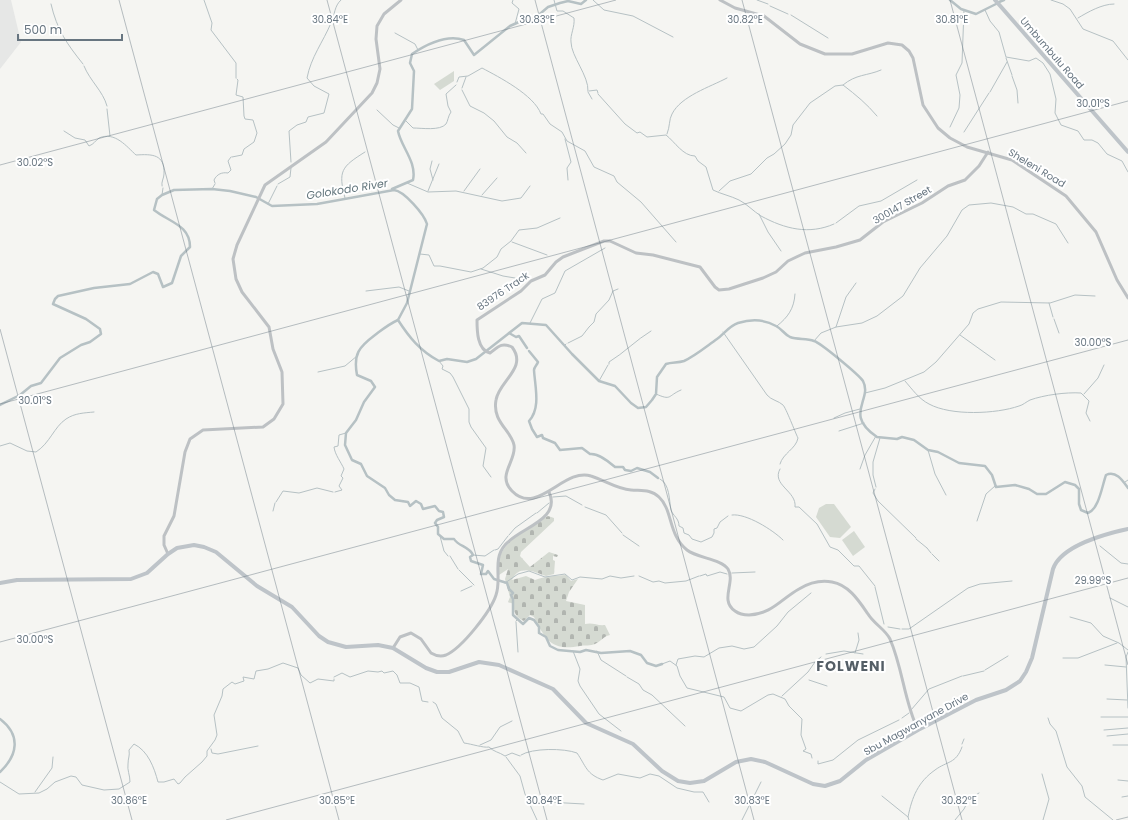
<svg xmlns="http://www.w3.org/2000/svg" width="1128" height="820" viewBox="0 0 1128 820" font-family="Poppins,sans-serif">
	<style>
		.built { fill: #e6e7e6 }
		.cemetery { fill: url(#cemetery-stones) }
		.park { fill: #d5dad2 }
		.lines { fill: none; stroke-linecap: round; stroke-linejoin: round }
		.stream { stroke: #b6c1c4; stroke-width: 1 }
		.river { stroke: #b6c1c4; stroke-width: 2.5 }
		.minor { stroke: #bdc1c4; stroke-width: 3 }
		.major { stroke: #bec4c9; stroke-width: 4 }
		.ticks { fill: none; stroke: #677580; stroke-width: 1; stroke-opacity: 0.45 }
		.labels { text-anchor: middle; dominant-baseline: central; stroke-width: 4; stroke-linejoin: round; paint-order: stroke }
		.street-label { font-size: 10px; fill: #677580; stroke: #fff }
		.water-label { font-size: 11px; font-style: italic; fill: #63767d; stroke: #fff }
		.district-label { font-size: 14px; font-weight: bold; letter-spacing: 1px; fill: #545e66; stroke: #fff }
		.ticks-label { font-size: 10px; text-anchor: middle; fill: #677580; stroke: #fff; stroke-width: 4; stroke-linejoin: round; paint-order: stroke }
	</style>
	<defs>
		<pattern id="cemetery-stones" width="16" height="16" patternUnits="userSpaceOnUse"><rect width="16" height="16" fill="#d5dad2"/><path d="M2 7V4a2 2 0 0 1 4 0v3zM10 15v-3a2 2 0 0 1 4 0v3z" fill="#b1b5b0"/></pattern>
	</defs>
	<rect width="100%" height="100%" fill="#f5f5f2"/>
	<!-- built -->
	<polygon class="built" points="0,0 11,0 21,42 0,69"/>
	<!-- cemetery -->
	<path class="cemetery" d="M548 516 554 518V521L521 552 520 556 530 567 549 552 558 555 557 557 553 556V560L555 561 554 574 546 576C535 573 520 563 512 580L526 576 535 580C545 576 555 576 566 575L571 581 578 579 569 592 566 601 585 605V624C593 622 597 626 605 625L610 635C602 637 602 641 595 644 591 646 584 645 580 646 552 651 546 641 534 617L530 615 524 621C517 618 513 613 514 604L508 602 510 597 505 579 508 569 499 575C499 570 498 564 499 559 504 540 532 525 548 516Z"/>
	<!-- park -->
	<g class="park">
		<polygon points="454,71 454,81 440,90 434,84"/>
		<polygon points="826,504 834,504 851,527 840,538 830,537 816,517 819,508"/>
		<polygon points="854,531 865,547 853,556 842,540"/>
	</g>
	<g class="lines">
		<!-- stream -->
		<g class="stream">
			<polyline points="204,0 212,23 211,30 236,63 236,78"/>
			<polyline points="513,0 512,3 519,9 515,24"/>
			<path d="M554 0 557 11H563L574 18C575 27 570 35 571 42 571 56 589 76 588 91"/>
			<polyline points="593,0 604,10 633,16 673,37"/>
			<polyline points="757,0 768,4"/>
			<polyline points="1051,0 1063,4 1070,9 1083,29 1113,41 1128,60"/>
			<path d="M51 4C57 30 67 44 83 64"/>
			<polyline points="770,6 788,14"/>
			<polyline points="985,10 990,21 999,32 1006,57 1029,61 1036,58 1043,63 1050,74 1056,99 1055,113 1061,125 1078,131 1084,140 1092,140 1098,143 1107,154 1122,161 1128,172"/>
			<polyline points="791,15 828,38"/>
			<path d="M1078 18C1088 12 1102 4 1114 4"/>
			<polyline points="395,33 415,44 418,50"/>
			<polyline points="1006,58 1012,75"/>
			<path d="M84 66C90 81 103 91 107 106"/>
			<polyline points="1012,76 1017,90 1018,103"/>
			<path d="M457 82 459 77 468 76 482 68C499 77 534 95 541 114H543L550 124 562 132 567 141 585 151 594 167 614 176 617 182 641 202 676 242"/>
			<path d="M843 85C856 74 867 76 881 70"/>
			<polyline points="462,88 466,77"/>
			<polyline points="462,90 470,106 484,113 494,121 507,137 517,143 526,153"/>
			<polyline points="589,91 597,90 598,93"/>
			<polyline points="588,92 592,99"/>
			<polyline points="990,92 1007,62"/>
			<path d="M598 94 625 124 637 133 640 132 647 137 666 135C675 142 683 156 695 156L698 161 706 167 713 190C721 194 731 196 739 200 747 204 753 211 761 216 785 229 809 235 834 224"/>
			<polyline points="107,109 110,136"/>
			<polyline points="377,110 393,125 399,128"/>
			<path d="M405 120 413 128C422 128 440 131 446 124 448 121 448 116 451 112L448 106 446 94 456 85"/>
			<polyline points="950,127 959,108 960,95 956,75 962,63 964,10"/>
			<path d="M64 131 75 138 85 140 89 146C94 144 95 141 99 138 115 131 127 147 136 155 152 154 165 154 164 174 164 178 161 182 162 186"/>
			<polyline points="964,132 989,93"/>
			<path d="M667 134C670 127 669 119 672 114 681 96 710 87 727 78"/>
			<polyline points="565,139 571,162 567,168 568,180"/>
			<polyline points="232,157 242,155 244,149 254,142 257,133 253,120 245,119 244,116 243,97 236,95 238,80 237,79"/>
			<polyline points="432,161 430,169 433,180"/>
			<path d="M291 162 289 131 297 125 306 122 308 117 324 113 329 94 314 86 307 78C311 57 323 42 331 23 335 15 334 6 341 0"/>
			<path d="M215 183 214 180C217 174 222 172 228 173L231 170 228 161 231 157"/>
			<polyline points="407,183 428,192 456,191 502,201 521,198 530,186"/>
			<polyline points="278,184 290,177 291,168"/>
			<polyline points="212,189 215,184"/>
			<polyline points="428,191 439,164"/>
			<polyline points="464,191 480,169"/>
			<path d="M719 191 730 181 751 174 767 158 774 154 785 144 791 135 793 125 810 103 835 86 843 85C856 95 867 104 877 116"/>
			<polyline points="162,195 163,188"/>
			<polyline points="482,195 497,178"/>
			<path d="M345 198C338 171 341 167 365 152"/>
			<polyline points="268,204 277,186"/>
			<polyline points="759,214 768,232 781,251"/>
			<polyline points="836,223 859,206 881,201 917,180"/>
			<polyline points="512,242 547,255"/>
			<polyline points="420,254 429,255 434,266 440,266 471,272 483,268 497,257 501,249 511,241 519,230 537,228 560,218"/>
			<polyline points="481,269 503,276 515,278"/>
			<polyline points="366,291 399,287 409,291"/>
			<polyline points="1049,303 1053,317"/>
			<polyline points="1054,319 1059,333"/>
			<polyline points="530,323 542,299 555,293 565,271 605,248"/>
			<path d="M777 326C788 317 794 309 795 294"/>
			<polyline points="836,327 846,297 856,283"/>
			<path d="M723 332 767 395C771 400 779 401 783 405 786 408 795 432 798 438 796 449 783 453 780 464"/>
			<polyline points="960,335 995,360"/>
			<polyline points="814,341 821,333 836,327 862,323 877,316 903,296 920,268 947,236 962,210 969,205 991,203 1013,207 1026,214 1033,214 1056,224 1068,243"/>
			<polyline points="568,343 582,336 589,327 594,322 596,314 609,300 613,291 618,289"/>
			<polyline points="565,345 566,344"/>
			<polyline points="439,361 443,366 442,369 450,373 453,377 469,409 469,422 471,427 486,448 483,466 491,477"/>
			<path d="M609 364V362C624 353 636 340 651 331"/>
			<polyline points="318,372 345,366 357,356"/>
			<polyline points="599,381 608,365"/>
			<path d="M905 381C912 389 919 399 929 404 951 416 996 414 1019 406 1023 405 1026 402 1030 400 1044 395 1066 392 1081 393L1089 401 1086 413 1090 421"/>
			<polyline points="865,393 885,388 924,372 936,362 969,324 973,313 978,309 1001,302 1050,303 1075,295 1095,296"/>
			<path d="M656 394C672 401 667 396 681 390"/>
			<polyline points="1084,394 1098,378 1104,365"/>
			<polyline points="834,418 845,413 860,409"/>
			<polyline points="839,431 864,423"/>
			<path d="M0 446 10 443 27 451 36 452C50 443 54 427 66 419 75 413 84 413 94 412"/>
			<polyline points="928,450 935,474 946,495"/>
			<path d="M780 469C771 485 797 491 795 507H799L817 524 830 547 838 550 854 566H859L875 586"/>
			<polyline points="860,469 865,455 876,436"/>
			<path d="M660 479C670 484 669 500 671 510 673 516 679 518 679 526L683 528 684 533 689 535 692 539 701 542 712 537 714 533V529L717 528 720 522 728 516"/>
			<polyline points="1125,482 1128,480"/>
			<polyline points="876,487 873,475 873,462 880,438"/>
			<polyline points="875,489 873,493 878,501 916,538"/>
			<path d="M335 492 342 490 339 486 343 478 341 476 344 469C341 462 335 455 334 447L338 446 339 435 346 433"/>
			<polyline points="553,497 566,496 582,505"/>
			<polyline points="276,502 283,491 299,493 317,488 333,492"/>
			<polyline points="585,507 606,515 622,533"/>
			<polyline points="273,511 275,503"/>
			<polyline points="537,513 549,503"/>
			<path d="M732 515C746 513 773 530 783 540"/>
			<polyline points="977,521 986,494 995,486"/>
			<polyline points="509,535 515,528 536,513"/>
			<polyline points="623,535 639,546"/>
			<polyline points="440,536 444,551 448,556"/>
			<polyline points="916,539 927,548"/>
			<polyline points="1100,546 1121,563 1128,564"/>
			<polyline points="927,548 931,553"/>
			<polyline points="495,550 498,549 508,536"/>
			<polyline points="932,554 939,561"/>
			<polyline points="473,555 485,556 494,550"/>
			<polyline points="450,556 458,569"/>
			<polyline points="459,570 474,585"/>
			<polyline points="732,573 755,572"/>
			<polyline points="639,576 653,582 659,581 665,583 686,581 699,576"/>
			<polyline points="700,576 706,574 707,576 720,572 727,574"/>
			<polyline points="505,583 518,574 529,571 545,577 565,574 572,580 580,577 602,579 610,576 621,578 634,576"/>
			<polyline points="875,587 884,624"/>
			<polyline points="461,591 472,586"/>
			<polyline points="1110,598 1128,607"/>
			<polyline points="1070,617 1091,623 1103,636 1119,643 1128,650"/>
			<polyline points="516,621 518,619"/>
			<polyline points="516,622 518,652"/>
			<polyline points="888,627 900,629"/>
			<polyline points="902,629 909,629 968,588 980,584 1012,581"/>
			<polyline points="573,651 580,669 578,681 580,686 599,714 621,731"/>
			<polyline points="597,651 601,660 626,676"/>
			<polyline points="1128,652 1126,657 1128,708"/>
			<polyline points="855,653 859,640 858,633"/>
			<polyline points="826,654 844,651 863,654"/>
			<polyline points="1063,658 1078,658 1117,643"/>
			<polyline points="662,664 670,661 677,666 680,676 687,688 724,697 730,708 741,711 768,695 773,694 785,699 789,706 802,719 801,735 806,749 803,751 811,754 812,758"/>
			<polyline points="676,665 678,659 695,656 704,657 719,648 732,646 744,649 754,647 777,626 788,612 811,593"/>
			<polyline points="1105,665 1126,667"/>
			<polyline points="985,670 1008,656"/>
			<polyline points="963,676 984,671"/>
			<polyline points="334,677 342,673 350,677 368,671 378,672 382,671 384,673 393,671 397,675 400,683 410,683 419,687 422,701 428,702"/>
			<polyline points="627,677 639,684 643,690 652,695 685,726"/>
			<polyline points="809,680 827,686"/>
			<polyline points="782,696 808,672 815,662 821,657"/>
			<polyline points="1107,699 1127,700"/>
			<path d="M433 702 436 704 442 718 458 731 464 743C472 744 483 748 489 747 494 752 499 752 505 756L512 753 520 756"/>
			<polyline points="911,710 929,689 962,676"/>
			<polyline points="1101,717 1128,717"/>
			<polyline points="902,718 909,713"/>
			<polyline points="1048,718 1050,724 1056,731 1067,767 1082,786 1085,797 1113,820"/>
			<polyline points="1104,730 1128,728"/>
			<polyline points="1107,736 1128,734"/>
			<polyline points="962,744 964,739"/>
			<polyline points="480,745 491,740 500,727 512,721"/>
			<polyline points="1113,745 1128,745"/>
			<polyline points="211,749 212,753 218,754 258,746"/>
			<path d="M521 755C532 748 564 748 577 753 586 766 586 774 603 780L618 774 640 778 650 774 659 776 677 788 694 792H703L709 802"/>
			<polyline points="506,757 520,776 525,794 537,820"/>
			<polyline points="818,761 818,764 833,760 858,740 899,720"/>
			<polyline points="1042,774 1049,799 1043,820"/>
			<polyline points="1118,780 1128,781"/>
			<path d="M0 782 19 794 39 793 47 789 55 782 71 776 76 777 82 785 104 790 119 789 130 782C130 775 127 770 128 764 128 758 130 756 129 750L134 744C148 751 154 767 158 782H164L174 779 178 784 180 783 185 777 202 762 207 756V751L215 740 217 735 214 715 222 696 223 689 232 682 235 684 244 681 243 677 254 679 256 671 268 669 283 663 298 668 301 675 310 683 318 679 334 681V679"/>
			<polyline points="35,792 52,768 53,757"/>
			<polyline points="882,796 908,817"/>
			<polyline points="1122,797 1128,796"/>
			<polyline points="529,801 584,804"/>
			<polyline points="742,820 761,782"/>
			<path d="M909 820 908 817C912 797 918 782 935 770 947 761 956 764 962 747"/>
			<polyline points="955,820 964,809 969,799 979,793"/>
		</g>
		<!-- river -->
		<g class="river">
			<polyline points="950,0 961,9 976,14 996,4"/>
			<polyline points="999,2 1004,0"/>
			<path d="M392 189 413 180C417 162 401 147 398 131L412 109 414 71 410 63 412 54C427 44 446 34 464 40L474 55 510 26 530 17 534 19 548 7 560 3 568 1 581 4 586 0"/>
			<path d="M398 320C389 324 383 329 375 335 359 347 353 354 357 375L371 381 375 387 364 402 356 420 346 433 345 445 352 460 361 464 367 476 385 488 389 495 395 500 408 502 410 506 416 501 421 504 423 509 435 506 439 511 443 512 444 517 437 520 435 523 438 527V534L444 539H454C458 546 470 547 473 555L470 557 471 561 483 565 481 574H486L488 571 494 579 507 583 509 589 513 593 511 595 513 599V615L523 624 529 618 534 620 539 627V633L546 637 550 646 558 650 580 652 586 650 601 653 630 651 641 655 647 663 656 666 662 664"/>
			<polyline points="509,333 516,337 519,336 527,348"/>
			<path d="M529 351 538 362C537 365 534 367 534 370 535 387 541 408 529 421L532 429 537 437 542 435 543 438 555 443 560 450 582 448 590 454C599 453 609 462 615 467H623L625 470 631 471 637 468 650 472 658 478"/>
			<path d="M0 405 20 395 31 386 41 383 60 358 81 345 90 342 101 334 100 329 86 319 53 304 55 299 58 296 94 288 130 284 153 272 158 274 163 287 172 283 181 256 190 247C190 225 169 222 154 210L157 199 162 195 174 190 212 189 230 191 256 197 272 206 317 204 394 190C404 191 424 214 427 224L407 303 398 320C409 337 420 351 439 361L447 359 467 362 476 359 522 323 546 325 572 354 599 381 615 386 631 403 638 408 646 407 652 400 656 394 657 377 666 364C672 362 678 363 684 361 695 356 707 346 717 339 724 334 729 326 738 323 751 319 764 319 776 326 782 329 784 334 790 337 798 340 806 338 814 341 821 343 859 375 863 381 873 400 843 414 877 437L897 439 902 437 914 440 928 450 938 452 959 463 985 466 992 475 996 487 1015 485 1029 489 1037 494H1046L1065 482 1075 485 1079 489V504L1081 510 1088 513C1099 509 1102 486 1106 475 1116 470 1123 481 1128 488"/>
			<path d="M0 719C21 735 18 755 0 772"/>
		</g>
		<!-- minor -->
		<g class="minor">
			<polyline points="720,0 735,8 764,16 800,44 825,54 852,54 888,43 902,45 909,51 913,58 923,105 938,128 950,138 967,147 1012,160 1066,196 1096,232 1117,280 1128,298"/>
			<polyline points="168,554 164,545 164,536 174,516 185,452 190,439 203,430 263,427 274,419 283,404 282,372 273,349 269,327 242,292 236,279 233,259 237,245 265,185 326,142 372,93 377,83 380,69 376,39 377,26 384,14 401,0"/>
			<path d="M393 648 400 637 411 633 421 639 431 653C436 656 441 657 446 655 462 648 491 611 496 595 502 578 492 560 505 545 519 528 562 520 549 492"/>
			<path d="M918 730C904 701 903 669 890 639 885 629 874 624 868 614 859 601 849 585 832 582 821 580 809 583 799 589 781 599 772 614 749 615 744 615 739 614 735 611 719 600 736 582 728 569 721 559 697 558 687 550 668 535 673 510 659 497 651 489 641 491 631 490 617 489 604 480 591 476 564 467 537 517 512 491 496 475 517 461 514 445 511 430 492 422 496 400 499 381 528 368 512 347 501 342 498 347 490 353 477 350 477 330 477 320L521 291 531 281 545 275 556 262 563 257 604 241H610L636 253 653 255 700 267 715 287 719 290 729 289 763 278 776 272 788 261 805 253 836 247 860 240 883 222 922 203 948 186 965 180 979 166 988 152"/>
		</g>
		<!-- major -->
		<g class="major">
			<polyline points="995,0 1128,152"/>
			<path d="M0 583 17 580 131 579 147 573 168 554 177 548 194 545 204 547 216 552 257 586 292 607 319 636 328 642 346 647 378 645 393 648 426 668 437 672H449L479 662 499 665 553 689 586 723 633 744 662 771 678 781 690 783 704 781 736 762 751 759 765 762 813 784 825 786 840 781 866 760 918 730 976 700 1006 690 1020 681 1026 672 1032 658 1053 569C1061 546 1105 534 1128 529"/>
		</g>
	</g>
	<!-- ticks -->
	<path class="ticks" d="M119 0 339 820M327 0 547 820M535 0 754 820M742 0 962 820M950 0 1128 665M0 165 616 0M0 329 132 820M0 404 1128 101M0 642 1128 340M226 820 1128 578M1116 820 1128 817"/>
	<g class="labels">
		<!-- street labels -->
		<g class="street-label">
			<text transform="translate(1052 53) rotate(49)">Umbumbulu Road</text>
			<text transform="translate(1037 168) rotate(31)">Sheleni Road</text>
			<text transform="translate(902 205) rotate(-30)">300147 Street</text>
			<text transform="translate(503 291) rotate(-34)">83976 Track</text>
			<text transform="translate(916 724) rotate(-29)">Sbu Magwanyane Drive</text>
		</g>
		<!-- water labels -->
		<g class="water-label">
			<text transform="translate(347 189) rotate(-9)">Golokodo River</text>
		</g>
		<!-- district labels -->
		<g class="district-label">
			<text x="851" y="666">FOLWENI</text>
		</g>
	</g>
	<g class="ticks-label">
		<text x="330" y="23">30.84°E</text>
		<text x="537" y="23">30.83°E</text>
		<text x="745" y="23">30.82°E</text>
		<text x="952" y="23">30.81°E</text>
		<text x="1093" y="107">30.01°S</text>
		<text x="35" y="166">30.02°S</text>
		<text x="1093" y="346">30.00°S</text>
		<text x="35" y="404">30.01°S</text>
		<text x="1093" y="584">29.99°S</text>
		<text x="35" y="643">30.00°S</text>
		<text x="129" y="804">30.86°E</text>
		<text x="337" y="804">30.85°E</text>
		<text x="544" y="804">30.84°E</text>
		<text x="752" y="804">30.83°E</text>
		<text x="959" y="804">30.82°E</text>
	</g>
	<!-- scale -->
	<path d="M18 34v6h104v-6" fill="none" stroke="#677580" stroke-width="2"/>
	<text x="24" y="34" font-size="12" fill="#677580" stroke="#ffffff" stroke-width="3" paint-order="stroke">500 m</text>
</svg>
